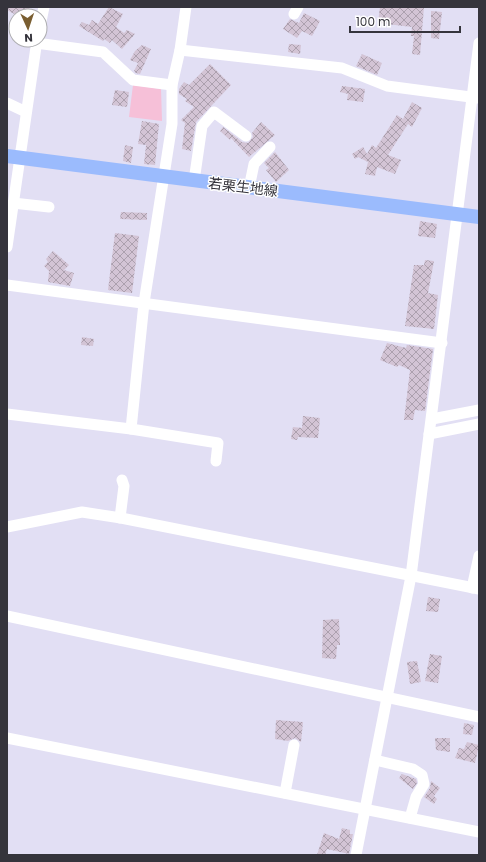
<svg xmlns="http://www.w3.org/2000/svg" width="486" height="862" viewBox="0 0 486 862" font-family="Poppins,'Noto Sans JP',sans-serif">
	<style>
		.garden { fill: #f6c0d8 }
		.building { fill: url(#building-cross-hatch) }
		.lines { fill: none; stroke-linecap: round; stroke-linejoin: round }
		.minor { stroke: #fff; stroke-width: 11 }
		.major { stroke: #9bbbfd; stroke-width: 14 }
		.labels { text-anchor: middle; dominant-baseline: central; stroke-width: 3; stroke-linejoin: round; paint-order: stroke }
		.street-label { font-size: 14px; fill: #35343c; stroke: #fff }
	</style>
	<defs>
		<pattern id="building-cross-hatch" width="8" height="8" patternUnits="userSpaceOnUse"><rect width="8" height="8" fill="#d3c4d5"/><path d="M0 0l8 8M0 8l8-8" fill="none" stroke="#aca0ae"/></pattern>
	</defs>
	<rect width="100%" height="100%" fill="#e2dff4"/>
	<!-- garden -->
	<polygon class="garden" points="133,85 161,89 162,121 129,117"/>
	<!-- building -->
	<g class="building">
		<polygon points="7,7 30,7 26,16 18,16 7,10"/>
		<polygon points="109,7 123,14 116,27 124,33 127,30 135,34 122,49 112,40 110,43 104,39 103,41 79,26 82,22 89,25 92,20 98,24"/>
		<polygon points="380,7 424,7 420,55 412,54 414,36 411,36 412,27 378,23"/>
		<polygon points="431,11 442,12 439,39 431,38"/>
		<polygon points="304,13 320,21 312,36 302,31 297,38 283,29 290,19 299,23"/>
		<polygon points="289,44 301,45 300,54 288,52"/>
		<polygon points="142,45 151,49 140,74 136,73 134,71 138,63 130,60 135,51"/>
		<polygon points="362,54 382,63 377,75 356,66"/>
		<polygon points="210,64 231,85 196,122 191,151 182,149 185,123 181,120 194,107 185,101 187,99 179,94 179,89 184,82 189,85"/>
		<polygon points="342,86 365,89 363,102 347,100 348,94 340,92"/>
		<polygon points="115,90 129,92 127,107 112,105"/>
		<polygon points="412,102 422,108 412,127 408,124 388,155 401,160 395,174 377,167 375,176 365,174 368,162 358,157 355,159 352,154 363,147 367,154 372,145 376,148 397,115 403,119"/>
		<polygon points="142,121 159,124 155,165 144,164 146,145 138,144"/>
		<polygon points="261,122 275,135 249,157 231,138 230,140 220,131 223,127 242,142 248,143 253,137 252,133"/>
		<polygon points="125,145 133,147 131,163 123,161"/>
		<polygon points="275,152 289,170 276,182 266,170 269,168 264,163"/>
		<polygon points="121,212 147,213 147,220 120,219"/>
		<polygon points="420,221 437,224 435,238 418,236"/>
		<polygon points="115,233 139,236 132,293 108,290"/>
		<polygon points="53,251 69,265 64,270 74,273 70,286 48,282 49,271 44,266 48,262 46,259"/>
		<polygon points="425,260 434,261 428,293 438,295 434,329 405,326 414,265 424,265"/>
		<polygon points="82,337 94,339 93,346 81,345"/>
		<polygon points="387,343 406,348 407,345 433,349 425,411 415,410 413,420 404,420 410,370 399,365 397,367 380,360"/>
		<polygon points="303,416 320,418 318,438 298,437 297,440 291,439 293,427 302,428"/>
		<polygon points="428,597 440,599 438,612 426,611"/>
		<polygon points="339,619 340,645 337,645 336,659 322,658 323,620"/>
		<polygon points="430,654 442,656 438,683 425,681"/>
		<polygon points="417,661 421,682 410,684 407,662"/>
		<polygon points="276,720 303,722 301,742 295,738 288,741 275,739"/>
		<polygon points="464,723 474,725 472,735 463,734"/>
		<polygon points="435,738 450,738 450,752 436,750"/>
		<polygon points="467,742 479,745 475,763 455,758 459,748 464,749"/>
		<polygon points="402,774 416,779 417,783 413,789 399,778"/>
		<polygon points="431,781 440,788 434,796 437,799 434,804 424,797 430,788"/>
		<polygon points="342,828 350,830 350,834 353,834 349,854 327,849 325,855 317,855 324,833 339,839"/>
	</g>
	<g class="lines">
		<!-- minor -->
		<g class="minor">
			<polyline points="294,14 298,7"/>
			<polyline points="40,26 44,7"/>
			<polyline points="36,43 103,52 133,80 172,85"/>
			<polyline points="180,50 342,68 387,86 478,98"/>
			<polyline points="7,103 26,112"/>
			<polyline points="194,181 202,126 214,112 246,136"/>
			<polyline points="249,188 254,164 270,147"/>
			<polyline points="13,203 49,207"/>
			<polyline points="7,247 37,40"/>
			<polyline points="7,285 442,343"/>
			<polyline points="7,414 131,429 218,443 216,461"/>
			<polyline points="432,419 479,410"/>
			<polyline points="131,429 144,303 172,124 172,85 180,50 186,7"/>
			<polyline points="429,434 479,424"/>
			<polyline points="120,518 124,486 122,480"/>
			<polyline points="7,527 82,512 121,518 479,589"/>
			<polyline points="472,588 479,556"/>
			<polyline points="7,616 479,717"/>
			<polyline points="7,738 479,832"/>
			<polyline points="375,760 413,769 422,775 424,784 416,797 410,818"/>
			<polyline points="285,793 294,745"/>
			<polyline points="356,855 411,576 479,43"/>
		</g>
		<!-- major -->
		<polyline class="major" points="7,156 479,217"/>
	</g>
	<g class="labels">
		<!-- street labels -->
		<g class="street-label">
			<text transform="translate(243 187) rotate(7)">若栗生地線</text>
		</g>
	</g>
	<!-- border -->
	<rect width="486" height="862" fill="none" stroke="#35343c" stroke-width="16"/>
	<!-- north arrow -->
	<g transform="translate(28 28) rotate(177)"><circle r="19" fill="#ffffff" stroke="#aeaeb1"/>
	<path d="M0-3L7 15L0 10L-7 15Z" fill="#7a5e31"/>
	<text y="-6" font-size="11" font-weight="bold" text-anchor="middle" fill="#35343c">N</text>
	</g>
	<!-- scale -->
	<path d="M350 26v6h110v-6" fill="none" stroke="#35343c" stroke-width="2"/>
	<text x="356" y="26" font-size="12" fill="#35343c" stroke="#ffffff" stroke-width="3" paint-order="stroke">100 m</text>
</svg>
